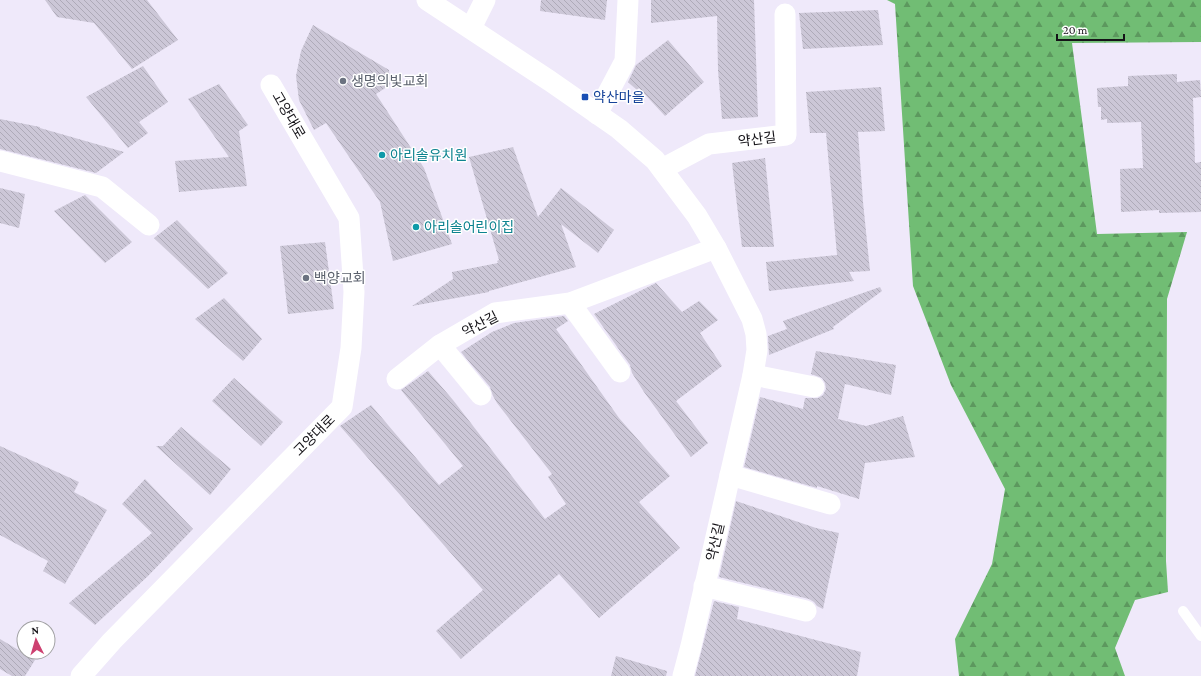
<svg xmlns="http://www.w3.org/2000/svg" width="1201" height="676" viewBox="0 0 1201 676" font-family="'Crimson Pro','Noto Sans KR',serif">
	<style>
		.forest { fill: url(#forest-firs) }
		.building { fill: url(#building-back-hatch) }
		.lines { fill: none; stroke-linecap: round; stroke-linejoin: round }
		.lane { stroke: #fff; stroke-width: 10 }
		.street { stroke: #fff; stroke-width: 21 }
		.worship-dot { fill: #6b7280; stroke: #fff; stroke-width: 1.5 }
		.transit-dot { fill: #1a4fb4; stroke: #fff; stroke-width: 1.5 }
		.culture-dot { fill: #0f9aa8; stroke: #fff; stroke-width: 1.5 }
		.labels { text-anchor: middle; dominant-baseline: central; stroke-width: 3; stroke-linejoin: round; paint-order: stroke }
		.worship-label { font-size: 14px; fill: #5b616d; stroke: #fff; text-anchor: start }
		.transit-label { font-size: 14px; fill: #164399; stroke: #fff; text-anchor: start }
		.street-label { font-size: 14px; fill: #151318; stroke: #fff }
		.culture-label { font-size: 14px; fill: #0d838f; stroke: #fff; text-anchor: start }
	</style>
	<defs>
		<pattern id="forest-firs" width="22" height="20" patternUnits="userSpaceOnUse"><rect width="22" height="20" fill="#71bd74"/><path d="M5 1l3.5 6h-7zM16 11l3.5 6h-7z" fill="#5c985e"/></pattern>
		<pattern id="building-back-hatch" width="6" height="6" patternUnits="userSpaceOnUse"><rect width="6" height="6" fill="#ccc7d7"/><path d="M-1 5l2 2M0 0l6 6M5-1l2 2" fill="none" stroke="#aeaab8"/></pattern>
	</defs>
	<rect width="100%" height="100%" fill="#efe9fa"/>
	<!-- forest -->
	<polygon class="forest" points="887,0 1201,0 1201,42 1072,43 1097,234 1187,232 1167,299 1166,561 1168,592 1135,600 1115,648 1125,676 959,676 955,639 992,564 1005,489 951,385 913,286 895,4"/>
	<!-- building -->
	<g class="building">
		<polygon points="45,0 147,0 178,40 132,69 94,23 57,17"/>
		<polygon points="541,0 607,0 605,20 540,11"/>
		<polygon points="651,0 754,0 758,117 722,119 718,70 717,16 651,23"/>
		<polygon points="878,10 883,45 803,49 799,13"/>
		<polygon points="313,25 389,70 390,85 376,94 424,168 452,244 393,261 380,202 326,123 314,130 299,100 296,76 301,51"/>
		<polygon points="668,40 704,82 665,116 639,88 637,90 628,82 636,65"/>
		<polygon points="143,66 168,102 139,122 148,133 128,148 86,97"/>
		<polygon points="1177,74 1177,82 1200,80 1201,97 1193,98 1195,163 1201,162 1201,212 1159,213 1159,210 1121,212 1120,169 1143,168 1141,122 1107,123 1107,119 1101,120 1101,107 1098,107 1097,88 1128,86 1128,76"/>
		<polygon points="219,84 248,125 239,131 247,186 179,192 175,161 229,157 188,99"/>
		<polygon points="881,87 885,131 858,132 863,202 870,271 849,272 854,281 769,291 766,262 837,255 826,133 810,133 806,92"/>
		<polygon points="0,119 40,127 40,128 124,152 96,173 0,149"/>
		<polygon points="513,147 538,217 561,188 614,230 598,253 561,224 576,267 489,291 489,292 412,306 453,279 452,272 498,263 497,261 499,260 469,157"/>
		<polygon points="765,158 774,247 742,247 732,163"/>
		<polygon points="0,188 25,194 19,228 0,223"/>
		<polygon points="85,195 132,242 105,263 54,211"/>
		<polygon points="177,220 228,273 208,289 154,238"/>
		<polygon points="325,242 334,309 288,314 280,246"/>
		<polygon points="656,283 682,312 699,301 718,320 700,333 722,366 676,401 708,443 691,457 644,392 632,373 630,365 594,314"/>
		<polygon points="880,287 882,291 833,327 834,329 769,355 768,336 787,329 783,321"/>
		<polygon points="224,298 262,339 243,361 195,319"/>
		<polygon points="564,316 568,321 556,329 619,418 670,476 639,502 680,548 599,618 559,574 461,659 436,631 483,590 340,426 371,405 439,485 463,466 401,390 428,371 453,400 545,519 566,504 548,477 552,474 497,403 493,396 490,387 461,352 492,332 514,323"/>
		<polygon points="816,351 896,365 891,395 845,384 838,419 866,426 903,416 915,457 865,463 859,499 817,486 817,488 744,467 760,397 803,409 805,398 818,398 823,395 826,389 825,383 822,378 811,374"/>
		<polygon points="234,378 283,422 261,446 212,401"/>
		<polygon points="181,427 231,469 210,495 156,446 163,446"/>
		<polygon points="0,446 79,482 74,492 107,510 65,584 43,571 48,561 0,535"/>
		<polygon points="145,479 193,529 148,576 95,625 69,603 152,533 122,504"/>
		<polygon points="736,501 816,528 839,533 823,609 817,606 814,602 809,599 719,577"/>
		<polygon points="714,601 739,607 737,619 861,652 857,676 695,676"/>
		<polygon points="0,639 35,660 25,676 12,676 0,669"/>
		<polygon points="616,656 667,671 666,676 611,676"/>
	</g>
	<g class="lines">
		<!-- lane -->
		<polyline class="lane" points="1183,611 1201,636"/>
		<!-- street -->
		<g class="street">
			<polyline points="427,0 550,81 619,129 655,160 697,216 716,248 752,319 756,334 757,350 753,375 691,646 683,676"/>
			<polyline points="471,28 485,0"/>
			<polyline points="597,114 625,61 628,0"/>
			<polyline points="0,161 102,187 149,225"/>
			<polyline points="662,169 709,144 786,135 785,14"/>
			<polyline points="570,303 620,372"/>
			<polyline points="440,345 481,395"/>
			<polyline points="753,375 814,387"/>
			<polyline points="397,379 440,345 495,313 570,303 716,248"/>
			<polyline points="730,475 830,504"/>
			<polyline points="704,586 806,611"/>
			<polyline points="81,676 112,641 342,407 351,348 354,292 349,218 271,85"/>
		</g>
	</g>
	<!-- markers -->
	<g class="worship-dot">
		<circle cx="343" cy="81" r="4"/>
		<circle cx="306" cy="278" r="4"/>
	</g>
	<rect class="transit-dot" x="581" y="93" width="8" height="8" rx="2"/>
	<g class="culture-dot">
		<circle cx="382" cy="155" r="4"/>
		<circle cx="416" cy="227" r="4"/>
	</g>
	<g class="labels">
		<!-- worship labels -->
		<g class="worship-label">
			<text x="351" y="81">생명의빛교회</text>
			<text x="314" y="278">백양교회</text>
		</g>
		<!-- transit labels -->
		<g class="transit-label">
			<text x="593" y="97">약산마을</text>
		</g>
		<!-- street labels -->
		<g class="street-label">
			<text transform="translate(289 115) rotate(60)">고양대로</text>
			<text transform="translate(757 139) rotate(-7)">약산길</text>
			<text transform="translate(480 324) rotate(-27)">약산길</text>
			<text transform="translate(314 435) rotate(-45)">고양대로</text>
			<text transform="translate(715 542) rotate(-77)">약산길</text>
		</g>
		<!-- culture labels -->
		<g class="culture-label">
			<text x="390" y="155">아리솔유치원</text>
			<text x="424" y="227">아리솔어린이집</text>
		</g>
	</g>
	<!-- north arrow -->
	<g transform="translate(36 640) rotate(355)"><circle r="19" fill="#ffffff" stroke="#a1a1a3"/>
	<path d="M0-3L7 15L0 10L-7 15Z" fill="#cd4070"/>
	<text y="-6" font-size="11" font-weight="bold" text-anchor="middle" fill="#151318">N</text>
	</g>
	<!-- scale -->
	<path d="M1057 34v6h67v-6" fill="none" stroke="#151318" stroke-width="2"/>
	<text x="1063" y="34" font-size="12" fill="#151318" stroke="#ffffff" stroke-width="3" paint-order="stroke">20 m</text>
</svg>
